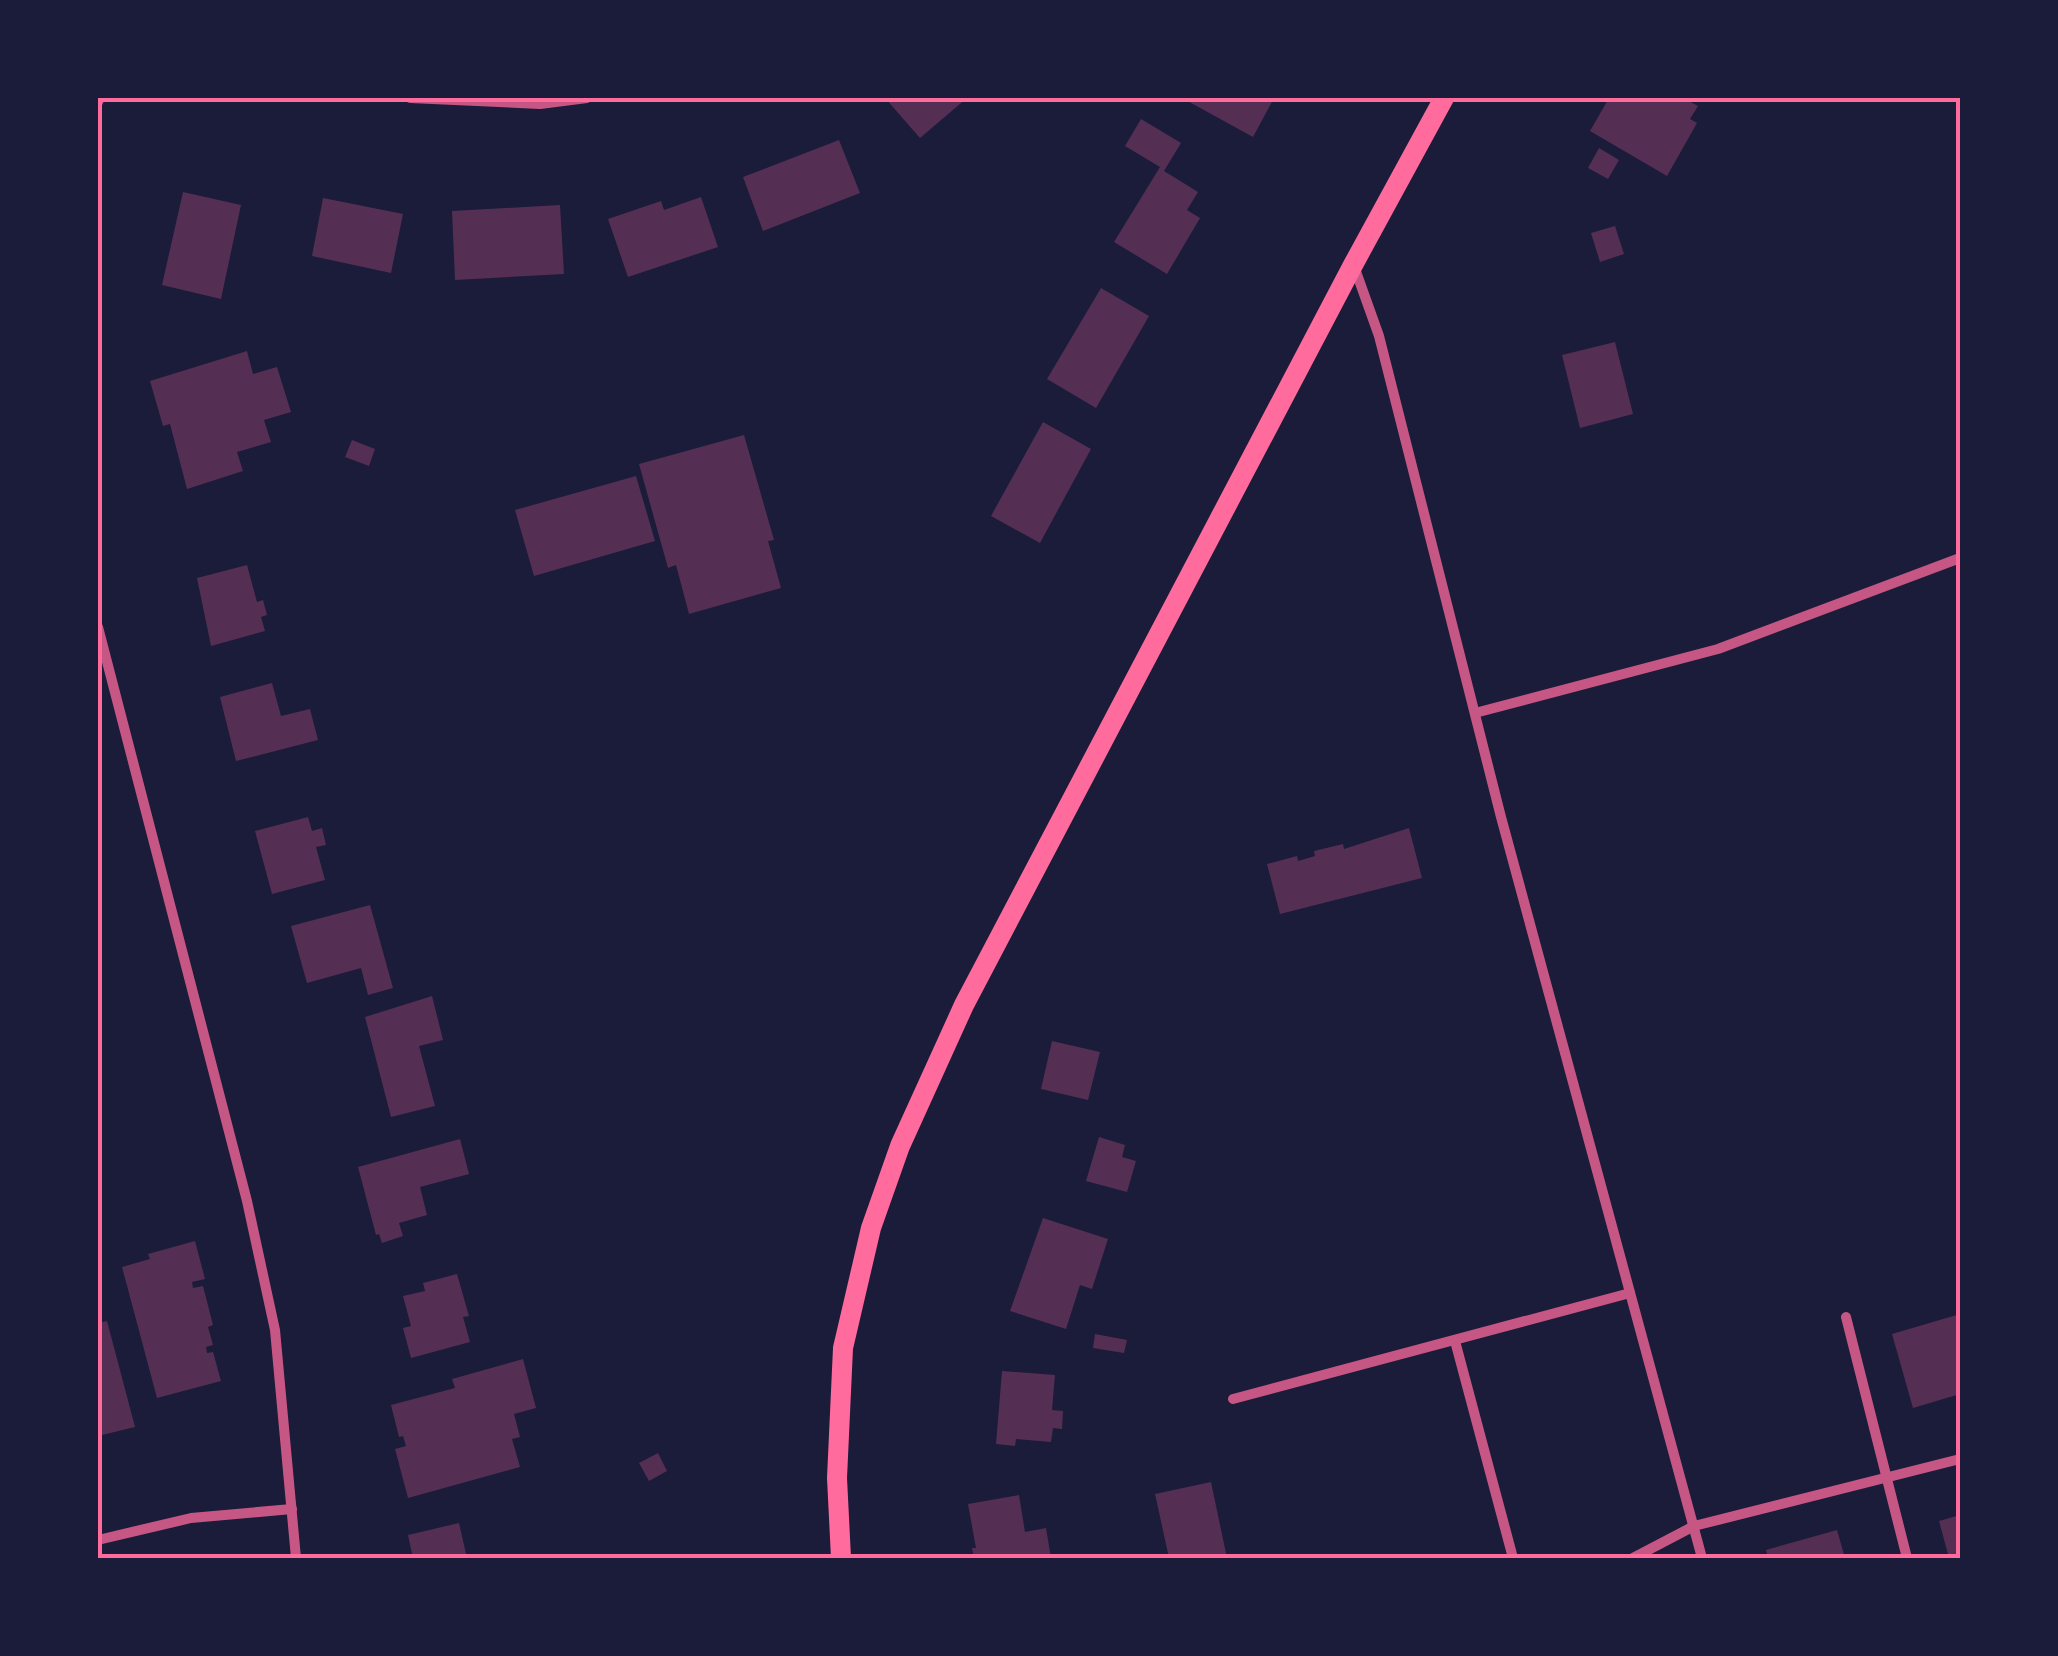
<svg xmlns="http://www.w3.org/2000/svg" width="2058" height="1656" viewBox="0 0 2058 1656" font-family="'Public Sans',sans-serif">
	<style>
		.building { fill: #542f53 }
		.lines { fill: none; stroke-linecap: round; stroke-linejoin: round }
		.minor { stroke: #c65784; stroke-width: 10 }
		.secondary { stroke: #ff6b9d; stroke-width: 20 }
		.neatline { fill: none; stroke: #ff6b9d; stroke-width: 4 }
	</style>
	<rect width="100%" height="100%" fill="#1b1b3a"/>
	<!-- building -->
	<g class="building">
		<polygon points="885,98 967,98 920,138"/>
		<polygon points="1182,98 1274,98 1253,137"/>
		<polygon points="1609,98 1683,98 1698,106 1690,119 1697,123 1667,176 1590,131"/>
		<polygon points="1141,119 1181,143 1164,171 1198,192 1187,210 1200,218 1167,274 1114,242 1160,167 1125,146"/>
		<polygon points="839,140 860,193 763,231 743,177"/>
		<polygon points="1599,148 1619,160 1608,179 1588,168"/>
		<polygon points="183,192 241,205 221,299 162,285"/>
		<polygon points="701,197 718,247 628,277 608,219 661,201 664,210"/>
		<polygon points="323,198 403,214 391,273 312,256"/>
		<polygon points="560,205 564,274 455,280 452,211"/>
		<polygon points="1615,226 1624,254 1600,262 1591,233"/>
		<polygon points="1101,288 1149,316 1096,408 1047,379"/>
		<polygon points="1615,342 1633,414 1580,428 1562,355"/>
		<polygon points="247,351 253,374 277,367 291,412 264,420 271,442 237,452 243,471 187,489 170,424 163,426 150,381"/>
		<polygon points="1043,422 1091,449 1040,543 991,516"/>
		<polygon points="744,435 774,540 768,541 781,588 689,614 676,565 668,568 639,464"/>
		<polygon points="352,440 375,449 369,466 345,457"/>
		<polygon points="636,476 655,541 534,576 515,510"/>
		<polygon points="247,565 257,602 263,600 267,615 261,617 265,631 211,646 197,578"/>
		<polygon points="272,683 281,716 310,709 318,740 236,761 220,697"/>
		<polygon points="308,817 312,831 322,828 326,845 316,847 325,880 272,894 255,831"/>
		<polygon points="1409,828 1422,878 1280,914 1267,864 1297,856 1298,861 1315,856 1314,851 1343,844 1344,849"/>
		<polygon points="370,905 393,988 368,995 361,968 307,983 291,926"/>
		<polygon points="432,996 443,1040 419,1046 435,1106 391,1117 365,1017"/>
		<polygon points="1052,1041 1100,1052 1088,1100 1041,1089"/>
		<polygon points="1099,1137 1125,1145 1122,1157 1136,1161 1127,1192 1086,1181"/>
		<polygon points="460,1139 469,1174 420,1187 427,1215 399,1223 403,1236 382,1243 379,1234 376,1235 358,1167"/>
		<polygon points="1043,1218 1108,1239 1092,1289 1080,1285 1066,1329 1010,1311"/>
		<polygon points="195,1241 205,1279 192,1282 193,1288 203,1286 213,1325 208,1327 213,1345 206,1347 207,1353 213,1352 221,1381 157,1398 122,1267 150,1259 148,1254"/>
		<polygon points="457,1274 469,1316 463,1317 470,1342 411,1358 403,1328 411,1326 403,1296 425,1291 423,1283"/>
		<polygon points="1960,1314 1960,1394 1913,1408 1892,1334"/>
		<polygon points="107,1321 135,1427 98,1436 98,1323"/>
		<polygon points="1095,1334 1127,1340 1124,1353 1093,1348"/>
		<polygon points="523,1359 536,1408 514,1414 520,1437 512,1439 520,1467 408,1498 395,1449 406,1446 403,1436 399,1437 391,1405 455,1388 452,1379"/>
		<polygon points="1002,1371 1055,1375 1052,1410 1063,1411 1062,1429 1053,1428 1051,1442 1016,1439 1015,1446 996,1444"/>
		<polygon points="658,1453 667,1471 649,1481 639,1463"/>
		<polygon points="1211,1482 1227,1558 1169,1558 1155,1494"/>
		<polygon points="1019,1495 1025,1532 1046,1528 1051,1558 974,1558 972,1548 976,1548 968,1504"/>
		<polygon points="1960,1515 1960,1558 1949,1558 1939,1521"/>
		<polygon points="459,1523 467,1558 413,1558 408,1535"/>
		<polygon points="1837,1530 1845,1558 1768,1558 1766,1550"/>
	</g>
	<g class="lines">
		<!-- minor -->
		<g class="minor">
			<polyline points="410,98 540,104 587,98"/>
			<polyline points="98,102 100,98"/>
			<polyline points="1354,266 1379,336 1501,817 1702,1558"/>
			<polyline points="98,627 247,1201 275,1330 296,1558"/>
			<polyline points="1475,713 1718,649 1960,558"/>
			<polyline points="1846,1317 1907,1558"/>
			<polyline points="1455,1341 1513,1558"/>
			<polyline points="1233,1399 1630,1293"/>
			<polyline points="98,1540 191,1518 292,1509"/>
			<polyline points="1633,1558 1694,1526 1960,1459"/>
		</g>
		<!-- secondary -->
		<polyline class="secondary" points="841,1558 837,1478 843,1348 871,1228 900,1146 964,1005 1353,265 1444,98"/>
	</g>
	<!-- border -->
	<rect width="2058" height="1656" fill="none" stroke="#1b1b3a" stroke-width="200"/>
	<rect x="100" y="100" width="1858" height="1456" class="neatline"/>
</svg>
